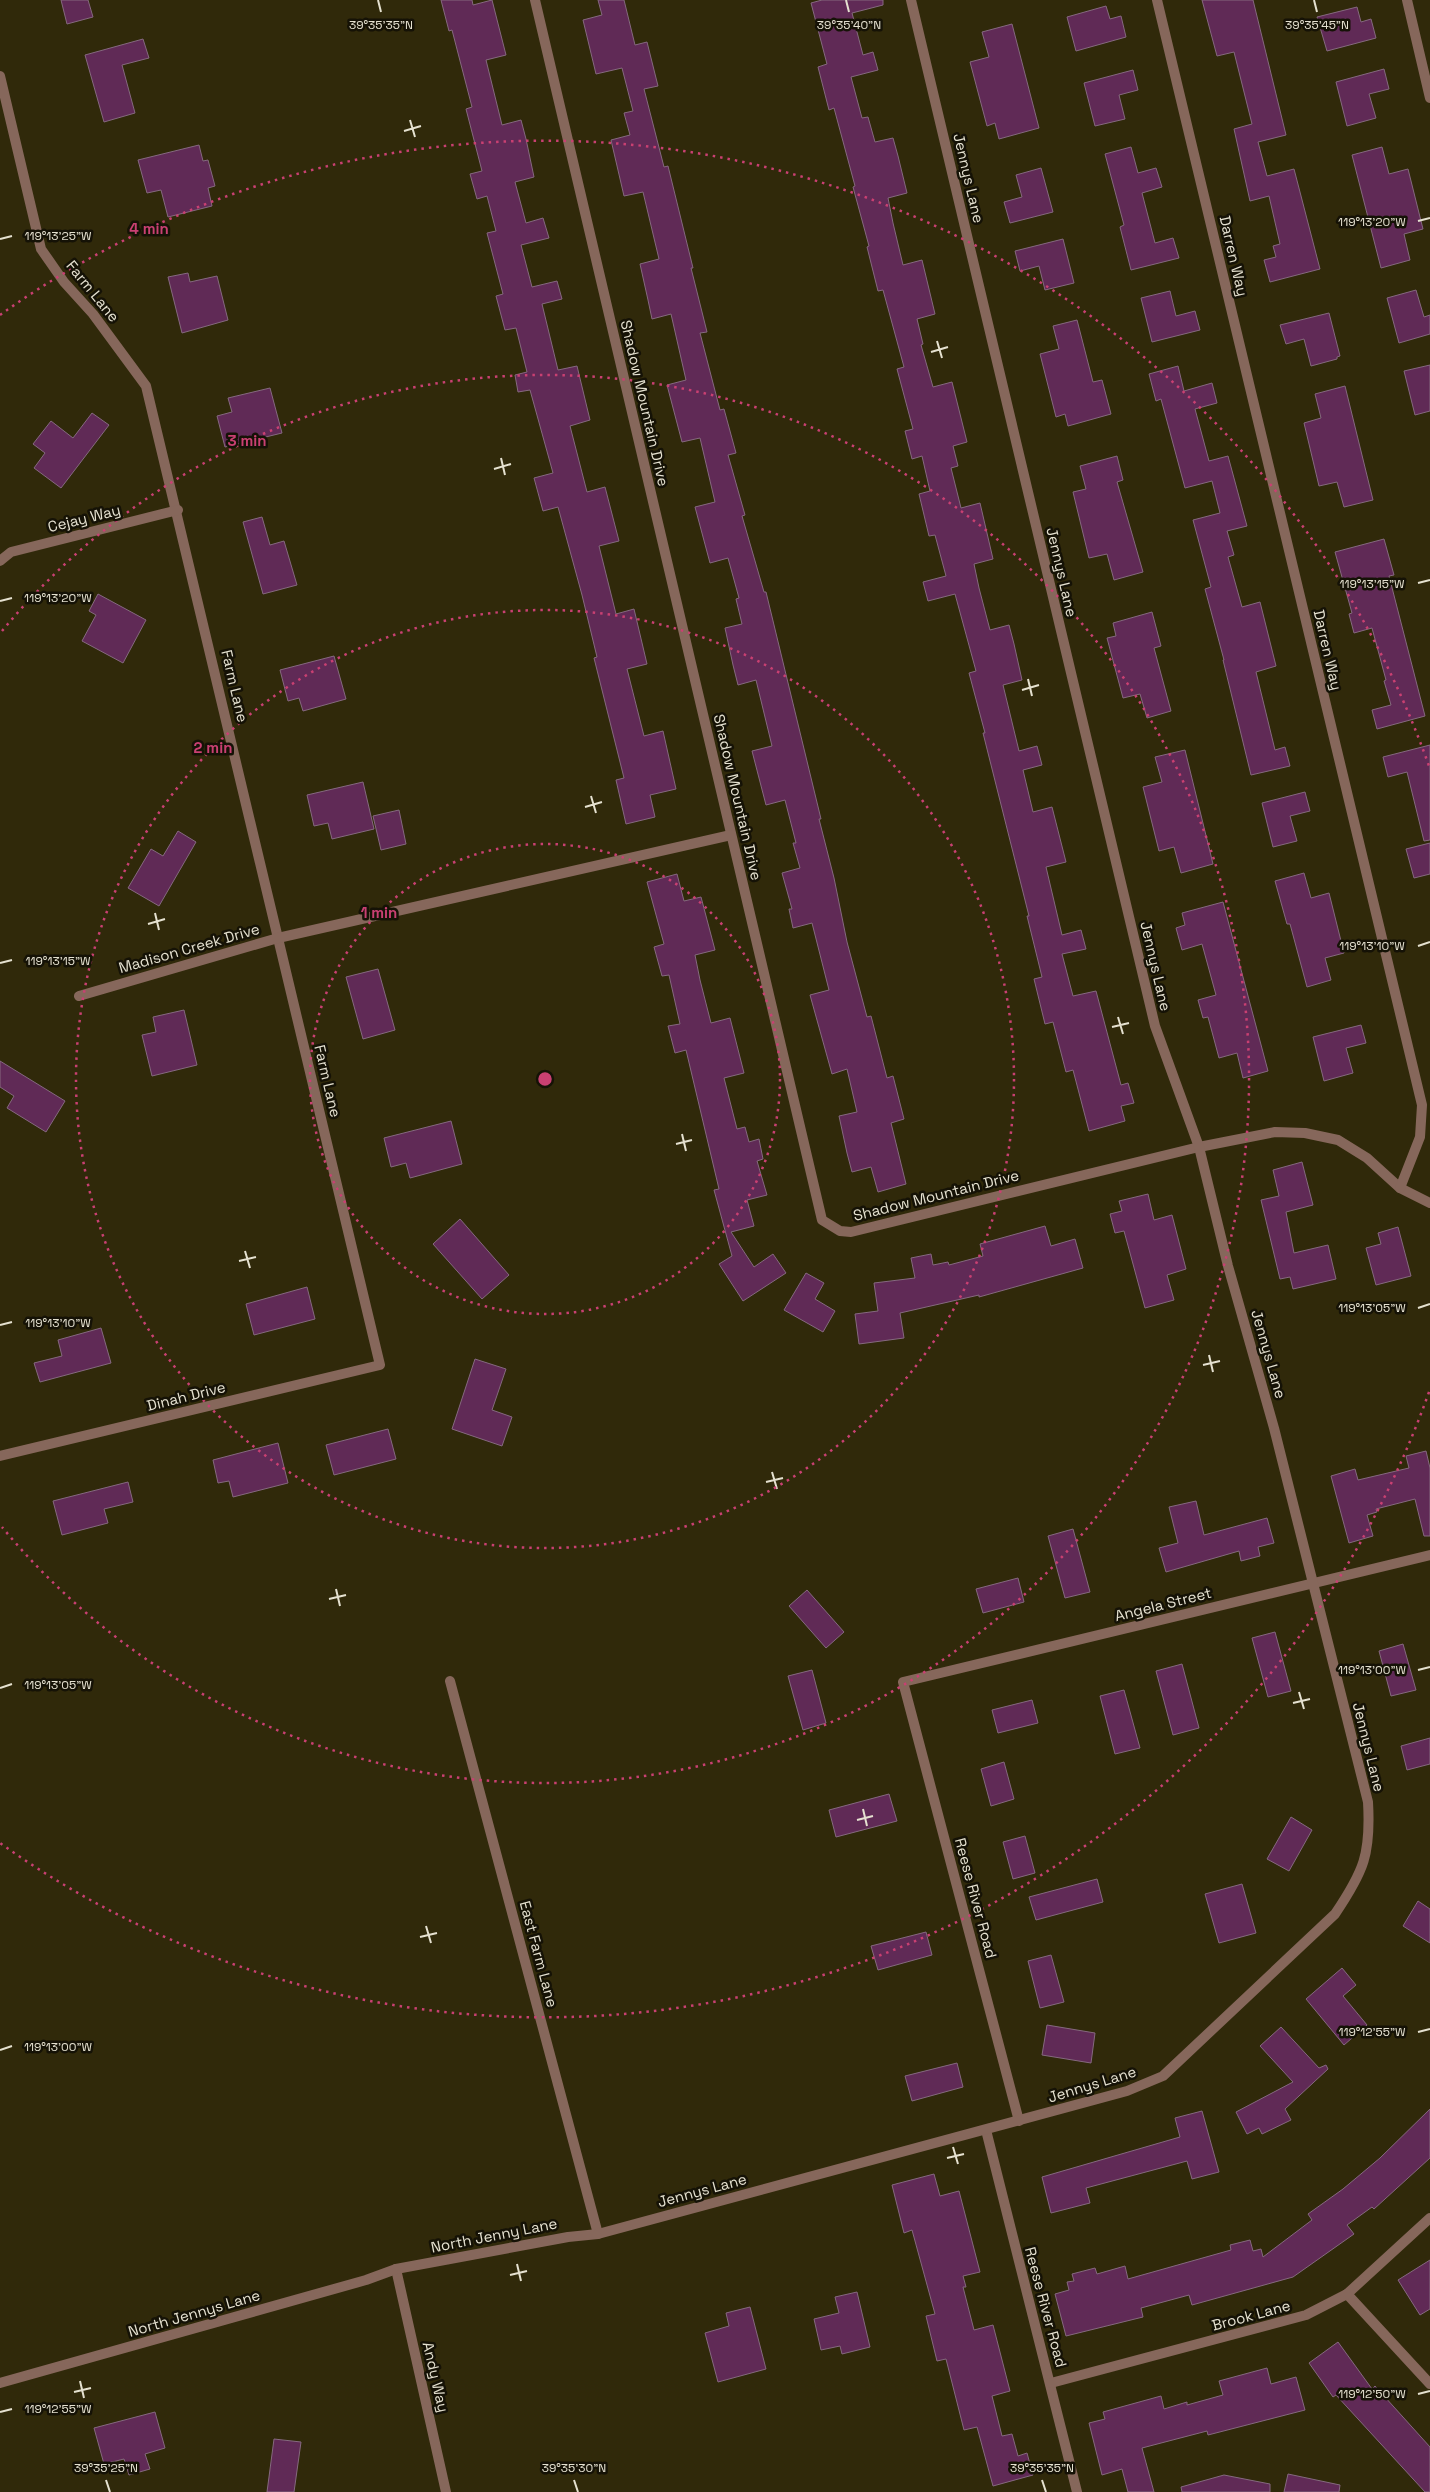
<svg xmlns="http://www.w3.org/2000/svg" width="1430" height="2492" viewBox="0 0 1430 2492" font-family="'Space Grotesk',sans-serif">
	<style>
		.building { fill: #602a56; stroke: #85697f }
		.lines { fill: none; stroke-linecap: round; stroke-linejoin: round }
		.minor { stroke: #86675b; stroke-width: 10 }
		.ticks { fill: none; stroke: #e5e1d0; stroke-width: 2 }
		.ring { fill: none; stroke: #c94072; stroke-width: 2.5; stroke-dasharray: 2.5 5 }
		.labels { text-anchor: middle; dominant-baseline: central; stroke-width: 5; stroke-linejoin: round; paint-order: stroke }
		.street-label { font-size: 15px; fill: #e5e1d0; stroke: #151206 }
		.ticks-label { font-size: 12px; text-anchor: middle; fill: #e5e1d0; stroke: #151206; stroke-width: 5; stroke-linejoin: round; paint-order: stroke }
		.centre { fill: #c94072; stroke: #151206; stroke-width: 2.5 }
		.ring-label { font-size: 15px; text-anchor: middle; font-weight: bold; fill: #c94072; stroke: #151206; stroke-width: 5; stroke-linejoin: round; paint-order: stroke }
	</style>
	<rect width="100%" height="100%" fill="#30290a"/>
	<!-- building -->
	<g class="building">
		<polygon points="61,0 88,0 93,17 67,24"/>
		<polygon points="441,0 472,0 473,5 492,0 506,55 486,60 502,125 521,120 526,139 534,177 515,182 526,223 543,218 549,238 521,245 532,287 557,281 562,299 542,304 558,370 577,366 590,420 570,426 587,492 605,487 619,541 599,546 616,614 634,609 647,664 627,669 644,736 663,731 676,789 650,795 655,817 626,824 616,780 624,778 594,658 597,657 582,595 558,507 543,511 534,478 553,473 530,390 518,392 515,375 527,372 516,328 505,330 496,296 503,294 487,233 496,231 487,196 477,199 470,174 482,171 466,109 472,107 452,30 449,31"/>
		<polygon points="598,0 624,0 635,45 647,42 658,86 644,89 664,167 668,166 693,268 691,268 707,332 700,333 720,410 724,409 736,453 728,455 745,515 742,516 764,592 766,592 821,819 819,819 834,878 847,942 867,1017 871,1016 887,1078 893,1076 904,1119 891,1123 906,1184 878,1192 871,1167 852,1172 847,1153 839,1116 857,1112 847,1069 832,1074 810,995 829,990 812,923 793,928 789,909 792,909 782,873 800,868 793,843 796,843 785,800 766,805 752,751 772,746 756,680 738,685 733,665 725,628 742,624 736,599 739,598 728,558 710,563 695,507 715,502 700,438 682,442 667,385 686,380 671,314 652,319 648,300 640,264 659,259 643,192 624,196 611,140 630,135 624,113 633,111 622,68 596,74 583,20 602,15"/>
		<polygon points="822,0 883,0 883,5 852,13 863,55 873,52 878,70 851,77 862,118 868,117 875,142 893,138 898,156 907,193 888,198 893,223 903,265 922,260 935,314 917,319 923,344 921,345 933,387 952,382 967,442 953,446 958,466 951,468 961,508 980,503 993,559 974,564 979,588 990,630 1009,625 1014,644 1022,680 1003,685 1019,751 1037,746 1042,765 1023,770 1033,812 1052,807 1066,862 1046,867 1062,935 1081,930 1086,949 1062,954 1073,996 1096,991 1121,1085 1128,1083 1134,1103 1121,1106 1125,1121 1089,1131 1073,1070 1066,1072 1053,1022 1045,1024 1034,979 1042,977 1027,916 1029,916 983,733 985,733 969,673 976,671 955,594 928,601 923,582 946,576 935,535 929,536 919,494 930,491 922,456 912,459 905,431 913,429 897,369 904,367 883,290 878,291 867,247 869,246 853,187 855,186 834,108 829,110 818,67 827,64 811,3"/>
		<polygon points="1202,0 1253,0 1286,135 1258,142 1267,176 1294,169 1320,269 1270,282 1264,260 1276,257 1273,246 1280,244 1269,196 1250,201 1234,129 1252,124 1234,52 1217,56"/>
		<polygon points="1106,6 1110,19 1121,16 1126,37 1076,51 1067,17"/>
		<polygon points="1357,7 1361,22 1371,19 1376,38 1327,51 1317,17"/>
		<polygon points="1012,24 1039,128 999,139 995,123 987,126 970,62 989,57 982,32"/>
		<polygon points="143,39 149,58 122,65 135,113 104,122 85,55"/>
		<polygon points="1384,69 1389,89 1369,94 1376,118 1347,126 1336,82"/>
		<polygon points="1133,70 1138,90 1119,95 1125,119 1095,126 1084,83"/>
		<polygon points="199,145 203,161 208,160 215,186 208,188 212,206 168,217 161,190 147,193 138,160"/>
		<polygon points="1131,147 1138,173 1156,168 1162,187 1142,193 1155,243 1173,238 1179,258 1131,270 1120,227 1124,225 1105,154"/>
		<polygon points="1382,147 1389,174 1408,169 1423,229 1404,234 1410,260 1381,268 1352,155"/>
		<polygon points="1041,168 1053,212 1010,223 1004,202 1022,197 1016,175"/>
		<polygon points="1063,239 1074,283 1045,290 1039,266 1020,271 1015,251"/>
		<polygon points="188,273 190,282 217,276 228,320 182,333 168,277"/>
		<polygon points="1416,290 1424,317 1430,315 1430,334 1399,343 1387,298"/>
		<polygon points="1170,291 1176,316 1195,311 1200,330 1152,342 1141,298"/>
		<polygon points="1329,313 1340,356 1337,357 1337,359 1311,366 1304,339 1286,344 1280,325"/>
		<polygon points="1077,320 1093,382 1102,380 1111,414 1068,426 1065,414 1056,417 1040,354 1059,349 1053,326"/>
		<polygon points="1430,365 1430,411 1415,415 1404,371"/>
		<polygon points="1178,366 1184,391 1212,383 1217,403 1195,409 1209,461 1228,456 1247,526 1227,531 1234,555 1228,557 1242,607 1260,602 1276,666 1256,672 1275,750 1285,747 1290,766 1251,775 1223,660 1224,660 1205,589 1211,587 1193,520 1220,513 1212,481 1185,488 1161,399 1156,401 1149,374"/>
		<polygon points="1345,386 1373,500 1344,507 1337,482 1319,486 1304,423 1321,418 1315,394"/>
		<polygon points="270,388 282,433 225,447 217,416 232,412 228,398"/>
		<polygon points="92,413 109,425 61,488 34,468 45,453 33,444 51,421 73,438"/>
		<polygon points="1117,456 1123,480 1117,482 1143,572 1114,580 1107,554 1089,558 1073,492 1086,489 1080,466"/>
		<polygon points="262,517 270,545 284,541 297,585 263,594 243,522"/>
		<polygon points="1384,539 1394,575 1389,576 1425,716 1377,729 1372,710 1391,705 1384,681 1386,680 1372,628 1354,633 1349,614 1352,613 1335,552"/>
		<polygon points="98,594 146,620 123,663 82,641 96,615 89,611"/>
		<polygon points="1152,612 1161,646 1154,648 1171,711 1147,718 1140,694 1123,698 1107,638 1116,636 1113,623"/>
		<polygon points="334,656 346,699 303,711 299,698 288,701 280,670"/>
		<polygon points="1430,745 1430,840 1424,841 1407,772 1388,777 1383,757"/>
		<polygon points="1185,750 1213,864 1181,873 1174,847 1159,851 1143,787 1162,782 1155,757"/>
		<polygon points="363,782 374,829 332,839 328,823 314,826 307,795"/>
		<polygon points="1305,792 1310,811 1290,816 1297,841 1273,847 1262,803"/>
		<polygon points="399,810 406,844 381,850 373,816"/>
		<polygon points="178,831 196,842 159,906 128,888 151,849 163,856"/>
		<polygon points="1430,843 1430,874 1414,878 1406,849"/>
		<polygon points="1304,873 1311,898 1329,893 1344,953 1325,958 1331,980 1307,987 1290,924 1287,924 1275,881"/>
		<polygon points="677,874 684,901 701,897 715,950 695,955 700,980 711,1023 730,1018 744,1073 724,1078 737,1129 745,1127 749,1142 759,1139 763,1159 757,1161 767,1195 747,1200 754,1226 731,1232 754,1267 773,1254 786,1273 743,1301 719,1264 732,1256 714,1190 719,1189 686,1050 675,1053 668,1026 680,1024 669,975 662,976 654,947 664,944 647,882"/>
		<polygon points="1223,902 1268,1071 1243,1078 1237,1053 1219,1058 1208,1017 1203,1018 1198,1000 1216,995 1202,944 1182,950 1176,928 1185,925 1182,913"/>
		<polygon points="378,969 395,1030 363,1039 346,977"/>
		<polygon points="184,1010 197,1065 152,1076 142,1035 156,1032 153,1017"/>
		<polygon points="1361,1025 1366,1043 1346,1048 1353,1073 1324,1081 1313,1037"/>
		<polygon points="0,1061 65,1101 46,1132 7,1108 14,1096 0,1087"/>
		<polygon points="451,1121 462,1164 410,1178 406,1163 391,1167 384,1138"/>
		<polygon points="1302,1162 1313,1205 1286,1212 1294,1253 1328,1245 1336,1279 1293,1289 1290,1277 1280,1279 1261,1200 1279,1196 1273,1170"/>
		<polygon points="1148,1194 1154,1220 1172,1215 1186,1269 1167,1275 1174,1300 1145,1308 1124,1231 1115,1233 1110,1214 1122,1211 1119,1201"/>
		<polygon points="460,1219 509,1275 482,1299 433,1244"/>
		<polygon points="1045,1226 1051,1246 1075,1239 1083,1268 979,1297 979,1295 900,1313 904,1338 859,1344 855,1314 878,1311 874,1283 915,1278 911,1258 931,1254 933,1265 948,1262 949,1265 983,1256 980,1244"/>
		<polygon points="1398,1227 1411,1276 1376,1285 1366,1248 1381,1244 1378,1233"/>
		<polygon points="806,1273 824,1283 815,1299 835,1311 823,1332 784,1310"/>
		<polygon points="307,1287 315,1319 254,1335 246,1304"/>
		<polygon points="101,1328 111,1363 40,1382 34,1363 62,1356 58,1340"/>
		<polygon points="475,1359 506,1369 492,1410 512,1417 502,1446 452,1429"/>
		<polygon points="388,1429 396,1459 334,1475 326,1445"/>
		<polygon points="278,1443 288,1483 233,1497 229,1481 218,1483 213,1460"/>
		<polygon points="1426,1451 1430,1468 1430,1536 1424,1536 1415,1499 1376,1509 1377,1512 1367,1515 1373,1536 1349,1543 1331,1476 1355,1469 1358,1480 1409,1468 1406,1456"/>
		<polygon points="128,1482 133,1502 104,1509 108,1523 62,1535 53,1501"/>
		<polygon points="1196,1501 1204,1535 1267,1518 1274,1543 1258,1547 1260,1556 1241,1561 1239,1551 1166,1572 1159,1548 1178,1543 1169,1507"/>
		<polygon points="1073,1529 1090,1592 1065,1598 1048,1536"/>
		<polygon points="1018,1578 1024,1602 983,1613 976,1589"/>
		<polygon points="807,1590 844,1632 826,1648 789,1606"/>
		<polygon points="1275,1632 1291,1691 1268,1697 1252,1638"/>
		<polygon points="1403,1644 1416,1690 1391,1696 1379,1651"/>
		<polygon points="1182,1664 1199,1728 1173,1735 1156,1671"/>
		<polygon points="812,1670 826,1723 803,1730 788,1676"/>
		<polygon points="1124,1690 1140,1748 1115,1754 1100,1696"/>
		<polygon points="1032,1700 1038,1723 998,1733 992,1710"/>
		<polygon points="1430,1738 1430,1764 1407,1770 1401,1746"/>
		<polygon points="1004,1762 1014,1799 991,1806 981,1769"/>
		<polygon points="889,1794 897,1821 836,1837 829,1810"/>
		<polygon points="1291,1817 1312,1830 1289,1871 1267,1859"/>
		<polygon points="1025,1836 1035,1873 1013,1879 1003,1842"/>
		<polygon points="1097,1879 1103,1902 1036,1920 1029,1897"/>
		<polygon points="1242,1884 1256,1933 1219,1943 1205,1894"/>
		<polygon points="1418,1901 1430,1909 1430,1943 1403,1926"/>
		<polygon points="926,1932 932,1955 878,1970 871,1946"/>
		<polygon points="1051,1955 1064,2002 1040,2008 1028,1961"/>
		<polygon points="1342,1968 1356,1985 1343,1996 1367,2025 1344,2045 1306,1999"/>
		<polygon points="1047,2025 1095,2033 1091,2063 1042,2055"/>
		<polygon points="1281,2027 1319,2068 1326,2065 1328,2069 1285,2109 1291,2120 1262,2134 1259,2128 1247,2134 1236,2112 1293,2082 1260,2046"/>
		<polygon points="957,2063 963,2087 912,2101 905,2076"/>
		<polygon points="1430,2109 1430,2158 1374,2209 1372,2207 1347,2225 1354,2234 1293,2277 1192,2305 1189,2295 1141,2308 1143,2317 1066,2336 1055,2294 1069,2290 1067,2282 1074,2281 1072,2274 1095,2268 1097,2274 1125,2266 1128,2279 1231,2250 1230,2245 1250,2240 1253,2251 1261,2249 1263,2257 1312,2220 1308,2214 1343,2189 1380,2158"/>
		<polygon points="1202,2111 1219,2172 1192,2179 1187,2161 1086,2188 1090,2203 1051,2213 1042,2177 1180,2137 1175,2118"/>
		<polygon points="934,2174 940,2196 959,2191 980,2272 963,2276 966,2287 963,2287 974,2330 993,2325 1010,2391 992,2396 1002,2436 1012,2434 1018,2456 1027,2453 1033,2475 993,2486 977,2427 964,2430 946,2359 937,2361 926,2316 935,2314 912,2230 904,2233 892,2185"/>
		<polygon points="1430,2260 1430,2309 1420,2315 1398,2280"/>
		<polygon points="857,2292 870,2347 842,2354 840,2346 821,2350 814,2319 839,2313 835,2297"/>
		<polygon points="750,2307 766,2369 718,2382 705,2333 729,2326 726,2313"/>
		<polygon points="1338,2342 1372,2389 1375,2386 1430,2447 1430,2492 1425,2492 1336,2395 1333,2397 1309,2363"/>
		<polygon points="1267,2368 1271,2384 1296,2377 1305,2410 1208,2435 1207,2431 1142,2448 1154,2492 1128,2492 1122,2469 1102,2475 1089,2423 1105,2419 1103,2412 1161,2396 1164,2409 1187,2402 1187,2405 1223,2395 1219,2381"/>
		<polygon points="155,2412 165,2448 145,2454 150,2469 129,2475 124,2459 104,2464 94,2428"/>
		<polygon points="274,2439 301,2442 294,2492 267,2492"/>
		<polygon points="1288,2474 1340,2485 1339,2492 1284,2492"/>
		<polygon points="1224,2475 1270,2484 1270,2492 1182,2492 1181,2487"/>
	</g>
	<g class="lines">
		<!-- minor -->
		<g class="minor">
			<polyline points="535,0 822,1220 840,1231 851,1232 1199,1147 1275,1132 1305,1133 1338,1140 1367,1158 1400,1188 1430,1203"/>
			<polyline points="1157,0 1422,1105 1420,1137 1400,1188"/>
			<polyline points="1407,0 1430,98"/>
			<polyline points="0,76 41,249 64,282 93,314 146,386 380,1365 0,1456"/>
			<polyline points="0,561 11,552 178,510"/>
			<polyline points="79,996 278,938 731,835"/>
			<polyline points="450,1681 598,2234"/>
			<polyline points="1019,2121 903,1682 1430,1555"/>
			<polyline points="986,2130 1077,2492"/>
			<polyline points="396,2269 446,2492"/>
			<polyline points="1347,2294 1430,2384"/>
			<path d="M0 2383 366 2280 396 2269 568 2237 598 2234 1127 2091 1163 2076 1335 1914C1364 1871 1371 1854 1368 1802L1274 1428 1228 1266 1199 1147 1155 1026 911 0"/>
			<polyline points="1051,2383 1306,2315 1347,2294 1430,2218"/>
		</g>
	</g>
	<!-- ticks -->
	<path class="ticks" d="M378 0 381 12M846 0 849 12M1314 0 1317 12M410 120 415 137M404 131 421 126M1418 221 1430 218M0 239 12 236M937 341 942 358M931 352 948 347M501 458 505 475M494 469 511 464M1418 583 1430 580M0 601 12 598M1028 679 1032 696M1022 690 1039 685M591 796 596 813M585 807 602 802M155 913 159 930M148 924 165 919M1418 946 1430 942M0 963 12 960M1118 1017 1123 1034M1112 1027 1129 1023M682 1134 686 1151M676 1144 692 1140M245 1251 250 1268M239 1261 256 1257M1418 1308 1430 1304M0 1325 12 1322M1209 1355 1213 1372M1203 1365 1220 1361M772 1472 777 1489M766 1482 783 1478M336 1589 340 1606M329 1599 346 1595M1418 1670 1430 1667M0 1688 12 1684M1299 1692 1304 1709M1293 1703 1310 1699M863 1809 867 1826M857 1820 873 1816M426 1926 431 1943M420 1937 437 1933M1418 2032 1430 2029M0 2050 12 2046M953 2147 958 2164M947 2158 964 2154M517 2264 521 2281M510 2275 527 2271M80 2381 84 2398M74 2392 91 2388M1418 2394 1430 2391M0 2412 12 2409M106 2480 110 2492M574 2480 578 2492M1042 2480 1046 2492"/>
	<!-- distance rings -->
	<g class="ring">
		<circle cx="545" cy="1079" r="235"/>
		<circle cx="545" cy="1079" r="469"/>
		<path d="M2 631A704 704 0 1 1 2 1527"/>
		<path d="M1429 1392A938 938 0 0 1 0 1843M0 315A938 938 0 0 1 1429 766"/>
	</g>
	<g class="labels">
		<!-- street labels -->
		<g class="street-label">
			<text transform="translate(969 178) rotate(77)">Jennys Lane</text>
			<text transform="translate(1234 256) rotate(77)">Darren Way</text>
			<text transform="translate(93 291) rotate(51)">Farm Lane</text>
			<text transform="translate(645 403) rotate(77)">Shadow Mountain Drive</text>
			<text transform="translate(84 518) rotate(-14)">Cejay Way</text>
			<text transform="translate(1062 572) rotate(77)">Jennys Lane</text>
			<text transform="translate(1328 650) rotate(77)">Darren Way</text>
			<text transform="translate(235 686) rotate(77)">Farm Lane</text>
			<text transform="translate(738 797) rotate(77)">Shadow Mountain Drive</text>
			<text transform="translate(189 948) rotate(-16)">Madison Creek Drive</text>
			<text transform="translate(1156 966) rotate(77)">Jennys Lane</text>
			<text transform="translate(328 1081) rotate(77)">Farm Lane</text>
			<text transform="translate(936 1195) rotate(-14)">Shadow Mountain Drive</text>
			<text transform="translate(1269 1354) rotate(74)">Jennys Lane</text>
			<text transform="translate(186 1396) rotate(-14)">Dinah Drive</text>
			<text transform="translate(1163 1604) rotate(-14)">Angela Street</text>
			<text transform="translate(1369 1747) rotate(76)">Jennys Lane</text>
			<text transform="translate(976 1898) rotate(75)">Reese River Road</text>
			<text transform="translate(539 1954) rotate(75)">East Farm Lane</text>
			<text transform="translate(1092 2084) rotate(-17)">Jennys Lane</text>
			<text transform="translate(702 2190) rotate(-15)">Jennys Lane</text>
			<text transform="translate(494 2235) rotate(-11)">North Jenny Lane</text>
			<text transform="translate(1046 2307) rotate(75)">Reese River Road</text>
			<text transform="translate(194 2313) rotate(-16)">North Jennys Lane</text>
			<text transform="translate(1251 2315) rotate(-15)">Brook Lane</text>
			<text transform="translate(436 2377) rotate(77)">Andy Way</text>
		</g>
	</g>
	<g class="ticks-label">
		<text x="381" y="29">39°35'35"N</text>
		<text x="849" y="29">39°35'40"N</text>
		<text x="1317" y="29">39°35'45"N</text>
		<text x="1372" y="226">119°13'20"W</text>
		<text x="58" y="240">119°13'25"W</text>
		<text x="1372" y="588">119°13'15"W</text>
		<text x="58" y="602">119°13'20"W</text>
		<text x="1372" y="950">119°13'10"W</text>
		<text x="58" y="965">119°13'15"W</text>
		<text x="1372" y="1312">119°13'05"W</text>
		<text x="58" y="1327">119°13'10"W</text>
		<text x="1372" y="1674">119°13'00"W</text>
		<text x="58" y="1689">119°13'05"W</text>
		<text x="1372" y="2036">119°12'55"W</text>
		<text x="58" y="2051">119°13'00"W</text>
		<text x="1372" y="2398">119°12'50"W</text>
		<text x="58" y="2413">119°12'55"W</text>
		<text x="106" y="2472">39°35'25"N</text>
		<text x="574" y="2472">39°35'30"N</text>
		<text x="1042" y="2472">39°35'35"N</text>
	</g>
	<circle cx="545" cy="1079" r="8" class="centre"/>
	<g class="ring-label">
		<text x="149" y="234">4 min</text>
		<text x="247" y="446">3 min</text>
		<text x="213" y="753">2 min</text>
		<text x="379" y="918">1 min</text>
	</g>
</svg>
